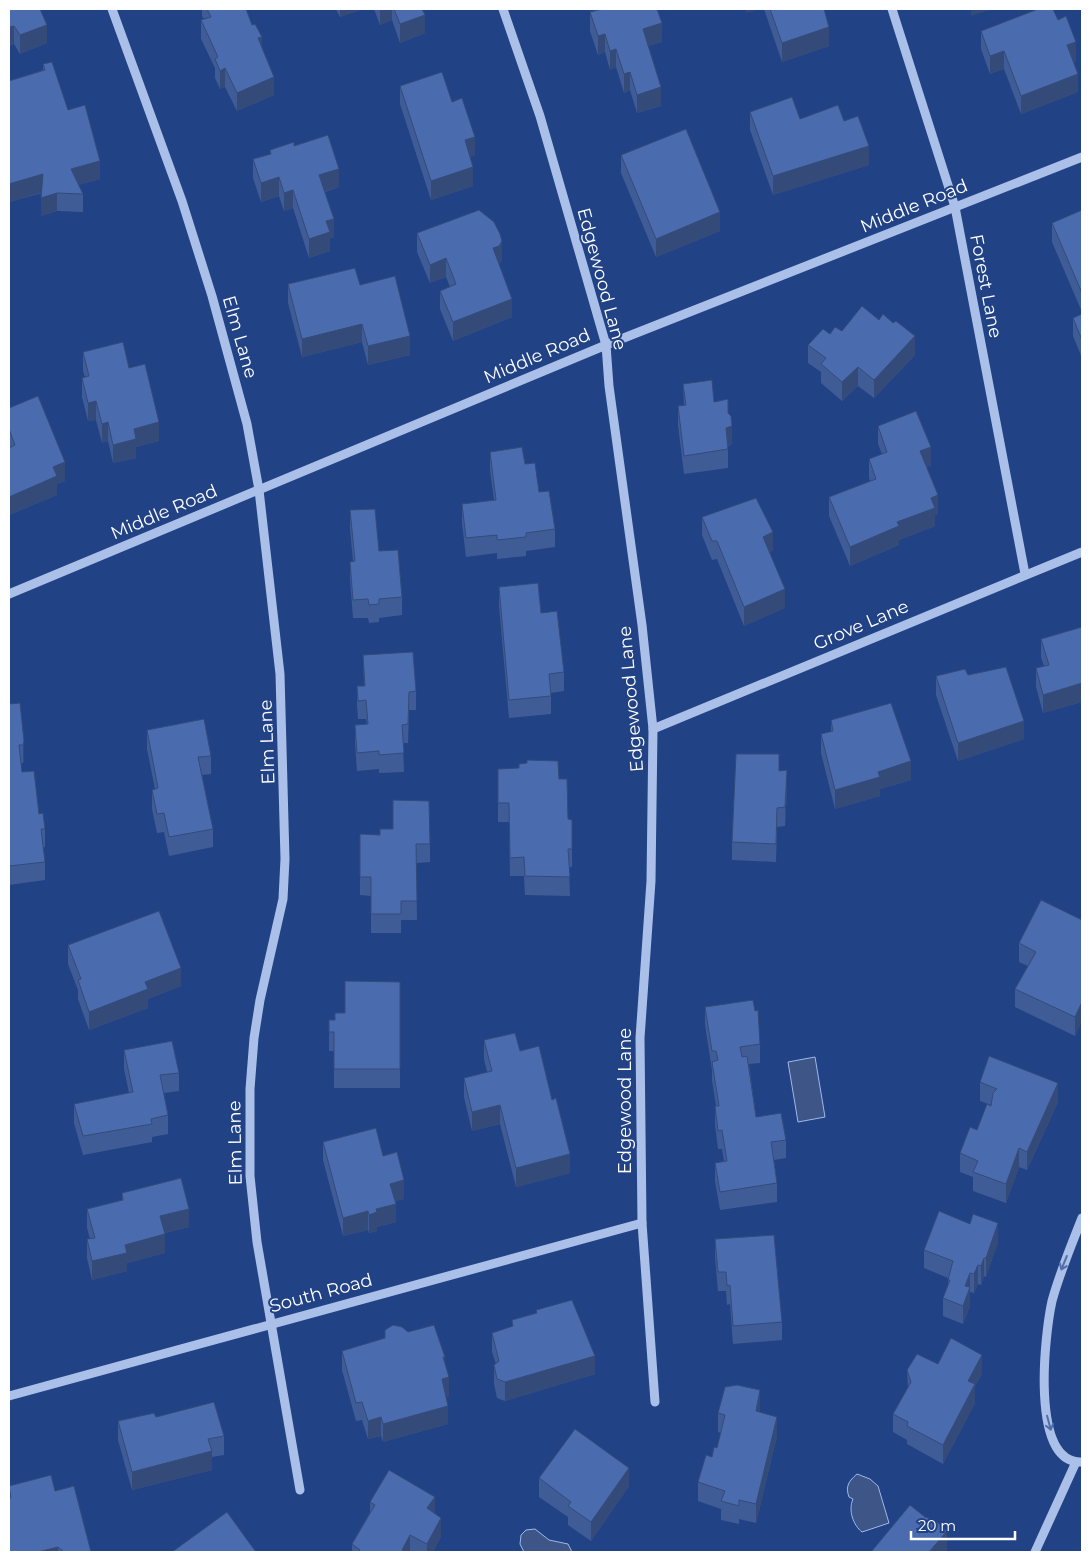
<svg xmlns="http://www.w3.org/2000/svg" width="1091" height="1561" viewBox="0 0 1091 1561" font-family="Montserrat,sans-serif">
	<style>
		.water { fill: #3d5587; stroke: #9fb9eb }
		.lines { fill: none; stroke-linecap: round; stroke-linejoin: round }
		.minor { stroke: #abc0e9; stroke-width: 9 }
		.wall { fill: #405c96 }
		.shaded-wall { fill: #344b7a }
		.building { fill: #4a6bae; stroke: #344b7a }
		.oneway { stroke: #526ea9 }
		.labels { text-anchor: middle; dominant-baseline: central; stroke-width: 4; stroke-linejoin: round; paint-order: stroke }
		.street-label { font-size: 18px; fill: #fff; stroke: #224286 }
	</style>
	<rect width="100%" height="100%" fill="#224286"/>
	<!-- water -->
	<g class="water">
		<polygon points="815,1057 825,1117 798,1122 788,1062"/>
		<path d="M857 1474 870 1479 878 1486 889 1523 862 1532C853 1525 848 1510 853 1499L849 1497C845 1486 849 1481 857 1474Z"/>
		<polygon points="535,1529 549,1540 568,1544 572,1552 524,1552 520,1544 521,1535 526,1530"/>
	</g>
	<g class="lines">
		<!-- minor -->
		<g class="minor">
			<polyline points="112,9 182,201 212,296 247,424 259,490 280,674 285,859 283,899 260,1000 254,1038 250,1089 250,1176 257,1242 300,1490"/>
			<polyline points="503,9 540,116 606,345 609,386 642,625 653,729 651,881 640,1038 642,1223 655,1402"/>
			<polyline points="892,9 955,207 1025,574"/>
			<polyline points="9,594 606,345 1082,157"/>
			<polyline points="653,729 1082,552"/>
			<path d="M1082 1218C1071 1246 1060 1272 1052 1301 1045 1333 1029 1464 1082 1462"/>
			<polyline points="9,1396 642,1223"/>
			<polyline points="1035,1552 1076,1462"/>
		</g>
	</g>
	<!-- wall -->
	<g class="wall">
		<polygon points="9,9 47,43 20,54 14,44 9,46"/>
		<polygon points="202,9 246,9 252,25 262,46 274,95 237,111 225,87 220,89 215,78 215,68 201,39 201,20 204,19 202,16"/>
		<polygon points="336,9 363,9 340,17"/>
		<polygon points="374,9 422,9 425,33 400,43 392,20 380,25"/>
		<polygon points="764,9 824,9 829,46 782,62"/>
		<polygon points="590,12 662,42 648,46 661,106 637,113 630,90 624,93 616,67 610,70 605,52 598,55 590,31"/>
		<polygon points="1058,20 1076,61 1073,62 1078,92 1021,114 1004,69 990,74 981,49 981,31"/>
		<polygon points="43,64 68,110 100,179 78,185 83,194 83,212 57,211 41,216 42,193 9,202 9,81 43,70"/>
		<polygon points="400,86 452,102 475,155 470,157 473,186 431,200 400,104"/>
		<polygon points="750,112 800,119 844,121 869,165 773,195 750,130"/>
		<polygon points="294,146 339,187 325,192 334,237 330,238 330,251 309,258 293,208 284,211 279,196 261,202 253,178 253,159 270,154 270,150"/>
		<polygon points="621,155 720,231 656,257 621,173"/>
		<polygon points="1082,210 1082,312 1052,242 1052,223"/>
		<polygon points="417,233 502,260 499,264 512,317 453,341 440,309 440,291 450,287 446,277 430,283 417,252"/>
		<polygon points="288,284 360,285 410,355 368,365 362,342 302,357 288,303"/>
		<polygon points="1082,314 1082,358 1073,336 1073,318"/>
		<polygon points="842,331 915,355 874,398 858,386 842,401 821,383 821,372 808,363 808,345 830,334"/>
		<polygon points="83,352 129,368 159,441 136,447 136,458 113,463 108,441 102,443 96,420 88,421 82,397 82,378 85,377 83,371"/>
		<polygon points="683,384 714,402 728,413 732,444 728,446 728,468 684,474 678,425 678,406 684,405"/>
		<polygon points="9,408 65,481 57,484 57,495 9,515"/>
		<polygon points="878,426 931,465 926,467 938,514 935,515 935,526 899,540 899,545 850,566 829,516 829,497 870,481 869,478 869,459 882,454 878,444"/>
		<polygon points="490,452 525,464 539,492 555,529 555,547 526,551 526,556 497,559 497,553 466,557 462,523 462,504 494,500 490,470"/>
		<polygon points="350,510 379,551 402,597 402,615 379,618 379,622 369,623 368,618 353,618 350,580 350,562 353,561 350,529"/>
		<polygon points="702,517 773,550 770,552 785,608 744,626 717,559 712,560 702,535"/>
		<polygon points="499,587 541,613 564,672 564,691 551,693 551,714 509,718 499,606"/>
		<polygon points="1082,627 1082,702 1043,713 1036,687 1036,668 1044,666 1041,657 1041,639"/>
		<polygon points="363,655 416,691 416,710 409,710 408,743 403,743 404,772 379,773 379,769 357,771 355,744 355,725 367,724 366,719 358,719 357,705 357,686 364,686"/>
		<polygon points="968,675 1024,739 958,761 936,695 936,676"/>
		<polygon points="9,704 24,741 24,759 23,763 21,763 22,772 45,829 45,847 43,847 45,862 45,880 9,885"/>
		<polygon points="831,720 911,780 880,789 880,796 835,809 821,753 821,734 831,732"/>
		<polygon points="147,730 211,756 211,774 202,775 213,829 213,847 169,856 164,832 157,833 152,809 152,790 155,789 147,749"/>
		<polygon points="498,769 559,779 568,819 572,820 572,867 569,867 570,896 525,895 524,876 510,876 509,822 498,822"/>
		<polygon points="779,771 787,789 785,826 777,827 776,862 732,860 732,842"/>
		<polygon points="360,834 430,844 430,862 416,863 417,920 401,920 401,933 371,933 371,896 360,895"/>
		<polygon points="1082,920 1082,1021 1075,1036 1015,1007 1015,989 1028,966 1019,962 1019,943"/>
		<polygon points="68,945 181,986 148,999 148,1008 89,1030 78,999 78,990 68,964"/>
		<polygon points="400,982 400,1088 334,1088 334,1051 329,1051 329,1020 335,1020 345,1013"/>
		<polygon points="705,1007 760,1044 760,1063 749,1064 756,1117 786,1140 786,1158 774,1160 777,1183 777,1202 720,1210 715,1181 715,1163 724,1161 722,1149 718,1149 715,1125 715,1106 716,1106 712,1080 712,1070 705,1025"/>
		<polygon points="484,1040 520,1051 570,1173 516,1187 500,1124 472,1131 464,1097 464,1078 487,1072 484,1059"/>
		<polygon points="124,1050 179,1073 179,1091 164,1093 168,1115 168,1134 152,1137 152,1142 83,1155 74,1123 74,1104 129,1093 124,1069"/>
		<polygon points="980,1082 1058,1102 1027,1170 1019,1167 1006,1203 973,1191 973,1177 960,1172 960,1153 977,1130 991,1106 991,1105 980,1101"/>
		<polygon points="323,1142 383,1156 404,1199 395,1201 396,1222 377,1227 377,1231 369,1233 368,1230 343,1236 323,1160"/>
		<polygon points="122,1193 189,1227 165,1233 165,1253 127,1263 127,1271 92,1280 87,1258 87,1239 90,1239 87,1228 87,1209 122,1200"/>
		<polygon points="715,1239 782,1322 782,1340 733,1344 730,1304 727,1305 726,1291 718,1291 715,1257"/>
		<polygon points="998,1242 986,1277 984,1276 981,1285 978,1284 974,1293 970,1292 970,1306 963,1324 943,1316 943,1298 948,1286 948,1278 924,1268 924,1250"/>
		<polygon points="536,1310 595,1374 505,1401 497,1398 494,1384 494,1365 496,1364 492,1352 492,1333 512,1326 512,1320 536,1313"/>
		<polygon points="342,1351 445,1366 449,1396 446,1397 448,1424 383,1442 381,1436 368,1439 362,1420 356,1421 342,1370"/>
		<polygon points="938,1364 982,1374 975,1386 975,1403 943,1464 907,1444 907,1440 893,1432 893,1414 908,1389 907,1370"/>
		<polygon points="760,1408 759,1412 777,1436 756,1523 739,1519 739,1524 721,1520 721,1509 698,1501 698,1482 717,1448 721,1433 718,1432 718,1413"/>
		<polygon points="156,1417 224,1436 224,1455 212,1457 212,1470 132,1490 118,1440 118,1421"/>
		<polygon points="539,1478 629,1486 591,1541 568,1525 568,1517 539,1497"/>
		<polygon points="9,1486 55,1491 91,1552 9,1552"/>
		<polygon points="370,1502 435,1514 441,1537 433,1552 352,1552 352,1544 370,1512"/>
	</g>
	<!-- shaded-wall -->
	<g class="shaded-wall">
		<polygon points="340,9 363,9 340,17"/>
		<polygon points="380,9 392,9 392,20 380,25"/>
		<polygon points="746,9 760,9 746,13"/>
		<polygon points="971,9 993,9 971,16"/>
		<polygon points="425,15 425,33 400,43 400,24"/>
		<polygon points="662,23 662,42 643,48 643,29"/>
		<polygon points="47,25 47,43 20,54 20,35"/>
		<polygon points="14,26 14,44 9,46 9,27"/>
		<polygon points="829,27 829,46 782,62 782,43"/>
		<polygon points="605,34 605,52 598,55 598,36"/>
		<polygon points="262,37 262,55 258,38"/>
		<polygon points="1076,42 1076,61 1067,64 1067,45"/>
		<polygon points="616,49 616,67 610,70 610,51"/>
		<polygon points="1004,51 1004,69 990,74 990,56"/>
		<polygon points="225,68 225,87 220,89 220,71"/>
		<polygon points="630,72 630,90 624,93 624,74"/>
		<polygon points="1078,74 1078,92 1021,114 1021,96"/>
		<polygon points="274,77 274,95 237,111 237,93"/>
		<polygon points="661,87 661,106 637,113 637,95"/>
		<polygon points="475,137 475,155 465,159 465,140"/>
		<polygon points="869,146 869,165 773,195 773,176"/>
		<polygon points="100,161 100,179 71,187 71,169"/>
		<polygon points="473,167 473,186 431,200 431,181"/>
		<polygon points="339,169 339,187 319,193 319,175"/>
		<polygon points="43,174 43,192 9,202 9,184"/>
		<polygon points="279,177 279,196 261,202 261,183"/>
		<polygon points="293,190 293,208 284,211 284,193"/>
		<polygon points="57,193 57,211 41,216 41,198"/>
		<polygon points="720,212 720,231 656,257 656,239"/>
		<polygon points="334,219 334,237 330,238 330,251 309,258 309,239 326,221"/>
		<polygon points="502,241 502,260 499,265 493,248"/>
		<polygon points="446,258 446,277 430,283 430,265"/>
		<polygon points="512,299 512,317 453,341 453,322"/>
		<polygon points="362,324 362,342 302,357 302,339"/>
		<polygon points="410,336 410,355 368,365 368,346"/>
		<polygon points="915,336 915,355 874,398 874,380"/>
		<polygon points="858,367 858,386 842,401 842,382"/>
		<polygon points="96,401 96,420 88,421 88,403"/>
		<polygon points="108,422 108,441 102,443 102,424"/>
		<polygon points="159,422 159,441 136,447 136,458 113,463 113,445 134,429"/>
		<polygon points="732,426 732,444 726,446 726,428"/>
		<polygon points="931,447 931,465 920,469 920,451"/>
		<polygon points="65,462 65,481 57,484 57,495 9,515 9,497 53,467"/>
		<polygon points="938,495 938,514 935,515 935,526 899,540 899,545 850,566 850,547 897,522 931,498"/>
		<polygon points="773,532 773,550 763,556 763,537"/>
		<polygon points="785,589 785,608 744,626 744,607"/>
		<polygon points="1082,683 1082,702 1043,713 1043,695"/>
		<polygon points="1024,721 1024,739 958,761 958,743"/>
		<polygon points="24,741 24,759 23,763 23,745"/>
		<polygon points="911,761 911,780 880,789 880,796 835,809 835,790 878,772"/>
		<polygon points="787,770 787,789 785,826 785,807"/>
		<polygon points="181,968 181,986 148,999 148,1008 89,1030 89,1012 145,982"/>
		<polygon points="1082,1002 1082,1021 1075,1036 1075,1017"/>
		<polygon points="1058,1083 1058,1102 1027,1170 1027,1152"/>
		<polygon points="500,1105 500,1124 472,1131 472,1112"/>
		<polygon points="1019,1148 1019,1167 1006,1203 1006,1184"/>
		<polygon points="570,1154 570,1173 516,1187 516,1168"/>
		<polygon points="404,1180 404,1199 390,1202 390,1184"/>
		<polygon points="396,1204 396,1222 377,1227 377,1231 369,1233 369,1215 376,1209"/>
		<polygon points="189,1209 189,1227 160,1234 160,1216"/>
		<polygon points="368,1211 368,1230 343,1236 343,1218"/>
		<polygon points="998,1223 998,1242 986,1277 986,1258"/>
		<polygon points="165,1234 165,1253 127,1263 127,1271 92,1280 92,1261 125,1245"/>
		<polygon points="984,1258 984,1276 981,1285 981,1266"/>
		<polygon points="978,1265 978,1284 974,1293 974,1274"/>
		<polygon points="970,1273 970,1306 963,1324 963,1306 965,1286"/>
		<polygon points="982,1355 982,1374 975,1386 975,1403 943,1464 943,1445 968,1381"/>
		<polygon points="595,1356 595,1374 505,1401 505,1382"/>
		<polygon points="443,1357 445,1357 445,1375"/>
		<polygon points="449,1377 449,1396 442,1398 442,1379"/>
		<polygon points="760,1390 760,1408 756,1430 756,1411"/>
		<polygon points="448,1406 448,1424 383,1442 383,1424"/>
		<polygon points="381,1417 381,1436 368,1439 368,1421"/>
		<polygon points="777,1417 777,1436 756,1523 756,1504"/>
		<polygon points="212,1451 212,1470 132,1490 132,1472"/>
		<polygon points="629,1468 629,1486 591,1541 591,1522"/>
		<polygon points="435,1497 435,1515 427,1508"/>
		<polygon points="441,1518 441,1537 433,1552 427,1552 427,1544"/>
		<polygon points="947,1531 947,1550 945,1552 930,1552 930,1551"/>
		<polygon points="410,1535 410,1552 402,1552 402,1550"/>
		<polygon points="58,1547 58,1552 38,1552"/>
	</g>
	<!-- building -->
	<g class="building">
		<polygon points="9,9 40,9 47,25 20,35 14,26 9,27"/>
		<polygon points="207,9 246,9 252,25 255,24 262,37 258,38 274,77 237,93 225,68 220,71 215,59 218,57 201,20 211,17"/>
		<polygon points="394,9 422,9 425,15 400,24"/>
		<polygon points="602,9 657,9 662,23 643,29 661,87 637,95 630,72 624,74 616,49 610,51 605,34 598,36 590,12"/>
		<polygon points="770,9 824,9 829,27 782,43"/>
		<polygon points="1038,9 1053,9 1058,20 1066,16 1076,42 1067,45 1078,74 1021,96 1004,51 990,56 981,31"/>
		<polygon points="52,62 68,110 85,105 100,161 71,169 83,194 57,193 41,198 43,174 9,184 9,81 45,70 43,64"/>
		<polygon points="442,72 452,102 462,98 475,137 465,140 473,167 431,181 400,86"/>
		<polygon points="792,97 800,119 838,105 844,121 858,116 869,146 773,176 750,112"/>
		<polygon points="686,129 720,212 656,239 621,155"/>
		<polygon points="328,135 339,169 319,175 334,219 326,221 330,232 309,239 293,190 284,193 279,177 261,183 253,159 271,154 270,150 294,142 294,146"/>
		<polygon points="479,210 494,222 500,234 502,241 499,246 493,248 512,299 453,322 440,291 456,284 446,258 430,265 417,233"/>
		<polygon points="1082,210 1082,293 1052,223"/>
		<polygon points="355,268 360,285 395,276 410,336 368,346 362,324 302,339 288,284"/>
		<polygon points="862,306 879,320 883,314 893,323 896,321 915,336 874,380 858,367 842,382 821,364 826,358 808,345 823,329 830,334 835,327 842,331"/>
		<polygon points="1082,314 1082,340 1073,318"/>
		<polygon points="123,342 129,368 145,364 159,422 134,429 136,439 113,445 108,422 102,424 96,401 88,403 82,378 89,376 83,352"/>
		<polygon points="712,380 714,402 728,399 728,413 731,416 732,426 726,428 728,449 684,456 678,406 686,405 683,384"/>
		<polygon points="38,396 65,462 53,467 57,476 9,497 9,448 15,445 9,429 9,408"/>
		<polygon points="916,411 931,447 920,451 938,495 931,498 935,508 897,522 899,526 850,547 829,497 876,479 869,459 887,452 878,426"/>
		<polygon points="522,447 525,464 535,463 539,492 549,491 555,529 526,533 526,537 497,540 497,535 466,538 462,504 496,500 490,452"/>
		<polygon points="756,498 773,532 763,537 785,589 744,607 717,541 712,541 702,517"/>
		<polygon points="375,509 379,551 398,550 402,597 379,599 379,604 369,605 368,599 353,600 350,562 355,561 350,510"/>
		<polygon points="538,583 541,613 557,611 564,672 549,674 551,696 509,700 499,587"/>
		<polygon points="1082,627 1082,683 1043,695 1036,668 1049,665 1041,639"/>
		<polygon points="413,652 416,691 409,692 408,724 402,725 404,753 379,755 379,751 357,753 355,725 368,724 366,700 358,701 357,686 365,686 363,655"/>
		<polygon points="1006,667 1024,721 958,743 936,676 965,669 968,675"/>
		<polygon points="20,703 24,741 23,745 19,745 22,772 34,771 39,814 43,813 45,829 41,829 45,862 9,866 9,704"/>
		<polygon points="891,703 911,761 878,772 880,777 835,790 821,734 833,731 831,720"/>
		<polygon points="204,719 211,756 198,757 213,829 169,837 164,813 157,814 152,790 158,788 147,730"/>
		<polygon points="736,754 779,754 779,771 787,770 785,807 777,808 776,844 732,842"/>
		<polygon points="527,760 558,761 559,779 567,779 568,819 572,820 572,849 568,849 570,877 525,876 524,857 510,858 509,803 498,803 498,769 519,768 519,764 527,763"/>
		<polygon points="393,800 429,801 430,844 416,844 417,901 401,901 401,914 371,914 371,877 360,877 360,834 380,835 380,829 393,829"/>
		<polygon points="1041,900 1082,920 1082,1002 1075,1017 1015,989 1036,952 1019,943"/>
		<polygon points="159,911 181,968 145,982 148,989 89,1012 78,980 81,979 68,945"/>
		<polygon points="345,981 400,982 400,1069 334,1069 334,1032 329,1032 329,1020 335,1020 335,1013 345,1013"/>
		<polygon points="753,1000 755,1011 758,1010 760,1044 740,1047 742,1057 747,1056 756,1117 781,1113 786,1140 771,1142 777,1183 720,1192 715,1163 727,1161 722,1130 718,1131 715,1106 719,1106 712,1062 718,1060 716,1051 712,1051 705,1007"/>
		<polygon points="515,1033 520,1051 539,1046 552,1100 556,1098 570,1154 516,1168 500,1105 472,1112 464,1078 492,1071 484,1040"/>
		<polygon points="172,1041 179,1073 160,1075 168,1115 151,1119 152,1124 83,1136 74,1104 133,1092 124,1050"/>
		<polygon points="989,1056 1058,1083 1027,1152 1019,1148 1006,1184 973,1172 978,1161 960,1153 970,1127 977,1130 987,1104 991,1106 993,1093 997,1089 980,1082"/>
		<polygon points="376,1128 383,1156 397,1152 404,1180 390,1184 396,1204 376,1209 377,1212 369,1215 368,1211 343,1218 323,1142"/>
		<polygon points="181,1178 189,1209 160,1216 165,1234 125,1245 127,1253 92,1261 87,1239 95,1238 87,1209 123,1200 122,1193"/>
		<polygon points="939,1211 970,1224 973,1214 998,1223 986,1258 984,1258 981,1266 978,1265 974,1274 970,1273 965,1286 970,1287 963,1306 943,1298 950,1280 948,1280 953,1261 924,1250"/>
		<polygon points="774,1235 782,1322 733,1326 730,1285 727,1286 726,1272 718,1272 715,1239"/>
		<polygon points="572,1300 595,1356 505,1382 497,1379 494,1365 499,1361 492,1333 513,1326 512,1320 537,1313 536,1310"/>
		<polygon points="393,1325 402,1327 408,1332 434,1325 445,1357 443,1357 449,1377 442,1379 448,1406 383,1424 381,1417 368,1421 362,1402 356,1403 342,1351 385,1338 385,1330"/>
		<polygon points="951,1338 982,1355 968,1381 975,1384 943,1445 907,1426 908,1422 893,1414 911,1382 907,1370 917,1354 938,1364"/>
		<polygon points="737,1385 760,1390 756,1411 777,1417 756,1504 739,1500 739,1506 721,1501 725,1491 698,1482 706,1455 712,1457 714,1447 717,1448 725,1415 718,1413 725,1387"/>
		<polygon points="214,1402 224,1436 208,1439 212,1451 132,1472 118,1421 154,1413 156,1417"/>
		<polygon points="575,1429 629,1468 591,1522 568,1506 571,1502 539,1478"/>
		<polygon points="389,1470 435,1497 427,1508 441,1518 427,1544 410,1535 402,1550 405,1552 358,1552 360,1550 352,1544 375,1505 370,1502"/>
		<polygon points="51,1475 55,1491 74,1486 91,1552 64,1552 58,1547 38,1552 9,1552 9,1498 11,1498 9,1486"/>
		<polygon points="910,1505 925,1517 935,1520 947,1531 930,1551 932,1552 871,1552"/>
		<polygon points="227,1512 256,1552 172,1552"/>
	</g>
	<!-- one-way arrows -->
	<defs><path id="oneway-shaft" d="M-6 0H5M1.5-3L5.5 0L1.5 3" fill="none" stroke-width="1.6" stroke-linecap="round" stroke-linejoin="round" transform="scale(1.25)"/></defs>
	<g class="oneway">
		<use href="#oneway-shaft" transform="translate(1064 1263) rotate(112)"/>
		<use href="#oneway-shaft" transform="translate(1049 1423) rotate(75)"/>
	</g>
	<g class="labels">
		<!-- street labels -->
		<g class="street-label">
			<text transform="translate(914 206) rotate(-22)">Middle Road</text>
			<text transform="translate(602 279) rotate(75)">Edgewood Lane</text>
			<text transform="translate(986 286) rotate(79)">Forest Lane</text>
			<text transform="translate(240 337) rotate(74)">Elm Lane</text>
			<text transform="translate(537 356) rotate(-23)">Middle Road</text>
			<text transform="translate(164 512) rotate(-23)">Middle Road</text>
			<text transform="translate(861 625) rotate(-23)">Grove Lane</text>
			<text transform="translate(631 699) rotate(-95)">Edgewood Lane</text>
			<text transform="translate(267 742) rotate(-92)">Elm Lane</text>
			<text transform="translate(625 1101) rotate(-90)">Edgewood Lane</text>
			<text transform="translate(235 1143) rotate(-91)">Elm Lane</text>
			<text transform="translate(321 1293) rotate(-15)">South Road</text>
		</g>
	</g>
	<!-- border -->
	<rect width="1091" height="1561" fill="none" stroke="#ffffff" stroke-width="20"/>
	<!-- scale -->
	<path d="M911 1531v8h104v-8" fill="none" stroke="#ffffff" stroke-width="2.5"/>
	<text x="918" y="1531" font-size="15" fill="#ffffff" stroke="#224286" stroke-width="4" paint-order="stroke">20 m</text>
</svg>
